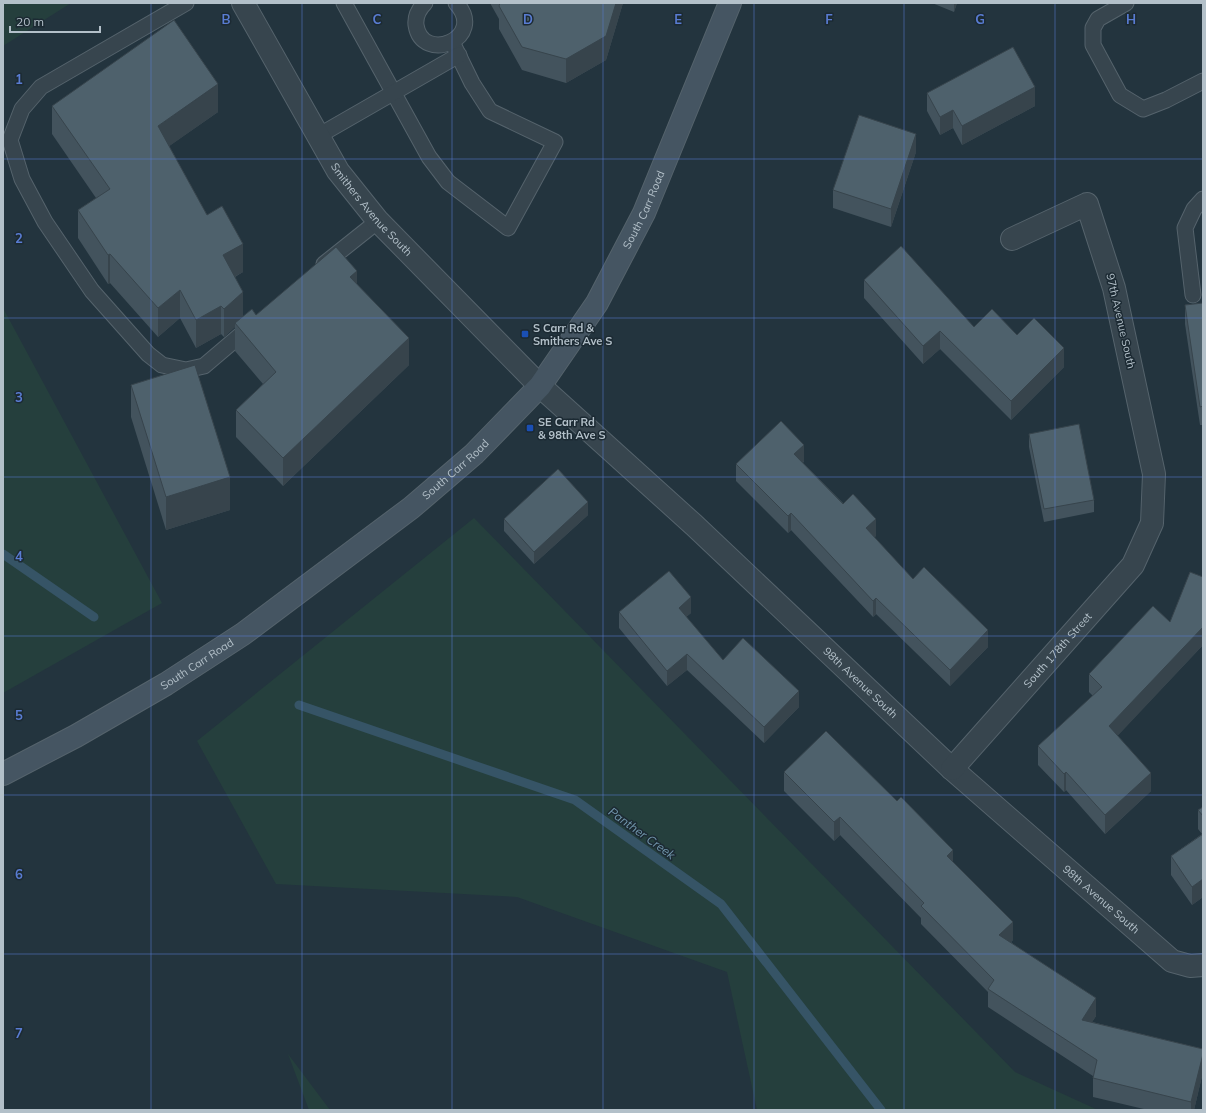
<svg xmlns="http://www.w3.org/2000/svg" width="1206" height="1113" viewBox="0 0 1206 1113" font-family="Mulish,sans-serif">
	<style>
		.green { fill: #253f3d }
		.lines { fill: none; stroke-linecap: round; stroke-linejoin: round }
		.stream { stroke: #365466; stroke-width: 9 }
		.lane-casing { stroke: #55636c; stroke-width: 17 }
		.street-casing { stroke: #55636c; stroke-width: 24 }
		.secondary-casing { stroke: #55636c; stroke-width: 24 }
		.lane { stroke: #37454e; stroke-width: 15 }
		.street { stroke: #37454e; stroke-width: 22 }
		.secondary { stroke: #455562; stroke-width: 22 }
		.wall { fill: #43535d }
		.shaded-wall { fill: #37444c }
		.building { fill: #4e616c; stroke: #37444c }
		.grid { fill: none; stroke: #597cd2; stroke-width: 1; stroke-opacity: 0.55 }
		.transit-dot { fill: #1a4fb4; stroke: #1c2a33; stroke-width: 1.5 }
		.labels { text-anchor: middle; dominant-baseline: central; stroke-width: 3; stroke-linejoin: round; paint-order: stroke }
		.street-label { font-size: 11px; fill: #b3c0c9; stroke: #1c2a33 }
		.poi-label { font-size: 11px; font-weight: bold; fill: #b3c0c9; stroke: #1c2a33; text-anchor: start }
		.water-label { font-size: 12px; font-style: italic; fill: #7297ad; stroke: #1c2a33 }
		.grid-label { font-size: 13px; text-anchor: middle; font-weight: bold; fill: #597cd2; stroke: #1c2a33; stroke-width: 3; stroke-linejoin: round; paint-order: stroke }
	</style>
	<rect width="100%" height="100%" fill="#23343e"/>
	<!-- green -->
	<g class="green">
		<polygon points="3,3 71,3 3,46"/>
		<polygon points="3,308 162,603 3,693"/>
		<polygon points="474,518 1015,1072 1098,1110 757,1110 727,972 517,897 276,884 197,741"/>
		<polygon points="288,1054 330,1110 309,1110"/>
	</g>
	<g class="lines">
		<!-- stream -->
		<g class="stream">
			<polyline points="3,554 94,617"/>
			<polyline points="299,705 575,800 721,904 881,1110"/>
		</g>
		<!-- lane casing -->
		<g class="lane-casing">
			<g id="lane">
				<polyline points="186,3 41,87 22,109 10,140 22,179 45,222 92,291 148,354 162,365 186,370 204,366 251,326"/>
				<polyline points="344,3 429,157 448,182 508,228 555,142 490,111 472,83 452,42"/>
				<path d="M425 3C419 9 415 16 416 25 422 65 488 38 456 3"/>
				<polyline points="1126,3 1098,19 1093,28 1093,45 1120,95 1143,109 1166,100 1203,81"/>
				<polyline points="318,136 459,55"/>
				<polyline points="324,264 378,221"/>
				<polyline points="1193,295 1185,228 1194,209 1203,199"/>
			</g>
		</g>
		<!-- street casing -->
		<g class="street-casing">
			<g id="street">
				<path id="s1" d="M243 3 338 171 378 221 540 386 694 525 952 769 1172 961 1190 966 1203 965"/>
				<path id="s2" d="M952 769 1133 565 1152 523 1154 474 1114 288 1087 204 1012 239"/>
			</g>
		</g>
		<!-- secondary casing -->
		<g class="secondary-casing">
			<g id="secondary">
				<path id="s3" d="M3 774 76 736 166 684 243 634 411 508 474 454 540 386 597 303 644 213 730 3"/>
			</g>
		</g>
		<!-- lane -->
		<use href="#lane" class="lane"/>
		<!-- street -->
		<use href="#street" class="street"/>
		<!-- secondary -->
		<use href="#secondary" class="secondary"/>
	</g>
	<!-- wall -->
	<g class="wall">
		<polygon points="490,3 623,3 606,60 566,83 522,70 499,29 499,19"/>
		<polygon points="932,3 957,3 954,12"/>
		<polygon points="927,93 1035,106 962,145 953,128 940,135 927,111"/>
		<polygon points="52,106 218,112 169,146 207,215 243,272 235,277 243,316 256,315 357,284 409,365 283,486 236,437 236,410 263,384 235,351 235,327 224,337 221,334 196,348 180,318 158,337 110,283 108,284 78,238 78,210 96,198 52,134"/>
		<polygon points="916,152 891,227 833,208 833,190"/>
		<polygon points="1202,194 1203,194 1203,225 1202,218"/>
		<polygon points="864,280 974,327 1017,335 1064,367 1011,420 940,349 923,364 864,298"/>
		<polygon points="1203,303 1203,425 1200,425 1185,324 1185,305"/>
		<polygon points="131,385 230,510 166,530 131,417"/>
		<polygon points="1029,434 1094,500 1094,512 1044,522 1029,447"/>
		<polygon points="804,461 803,463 876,536 874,537 913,579 988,647 950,686 876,614 873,617 791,530 788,533 736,481 736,464"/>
		<polygon points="588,515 534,564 504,531 504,519"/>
		<polygon points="1203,577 1203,645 1117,736 1151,791 1105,834 1066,790 1064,792 1038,765 1038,746 1093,696 1089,692 1089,674 1170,622"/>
		<polygon points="619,612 691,613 686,617 723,660 799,707 764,743 687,670 667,686 619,628"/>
		<polygon points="784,772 953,862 1013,940 1011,942 1096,1016 1092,1022 1203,1049 1203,1072 1194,1110 1148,1110 1093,1097 1093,1076 988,1007 988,992 921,924 921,918 840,835 834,841 784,791"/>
		<polygon points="1203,807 1203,897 1192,905 1171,875 1171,856 1202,834 1198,829 1198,810"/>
	</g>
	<!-- shaded-wall -->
	<g class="shaded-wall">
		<polygon points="616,3 623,3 606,60 566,83 566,59"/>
		<polygon points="954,3 957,3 954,12"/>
		<polygon points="218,84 218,112 158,154 158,126"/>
		<polygon points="1035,87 1035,106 962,145 962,126"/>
		<polygon points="953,110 953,128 940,135 940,117"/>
		<polygon points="916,134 916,152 891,227 891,209"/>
		<polygon points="243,244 243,272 223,283 223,255"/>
		<polygon points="110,254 110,283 108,284 108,255"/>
		<polygon points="357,271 357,299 350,277"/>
		<polygon points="180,290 180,318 158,337 158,308"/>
		<polygon points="243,292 243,320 235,323 235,327 224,337 224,309"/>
		<polygon points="221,306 221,334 196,348 196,320"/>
		<polygon points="940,331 940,349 923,364 923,346"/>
		<polygon points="409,338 409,365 283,486 283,458"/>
		<polygon points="1064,348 1064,367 1011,420 1011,401"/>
		<polygon points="804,445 804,461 794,471 794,454"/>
		<polygon points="230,477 230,510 166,530 166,497"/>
		<polygon points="588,502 588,515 534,564 534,552"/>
		<polygon points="791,513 791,530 788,533 788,516"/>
		<polygon points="876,519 876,536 866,545 866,528"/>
		<polygon points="691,597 691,613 679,623 679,608"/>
		<polygon points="876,598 876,614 873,617 873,601"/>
		<polygon points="1203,627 1203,645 1109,745 1109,726"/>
		<polygon points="988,630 988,647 950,686 950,670"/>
		<polygon points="687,654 687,670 667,686 667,671"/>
		<polygon points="799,691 799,707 764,743 764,727"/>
		<polygon points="1066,772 1066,790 1064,792 1064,774"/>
		<polygon points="1151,773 1151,791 1105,834 1105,815"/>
		<polygon points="840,817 840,835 834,841 834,822"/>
		<polygon points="953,850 953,869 947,856"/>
		<polygon points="1203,879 1203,897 1192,905 1192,887"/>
		<polygon points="1013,922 1013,940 999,953 999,935"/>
		<polygon points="1096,998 1096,1016 1082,1038 1082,1020"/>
		<polygon points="1203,1054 1203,1072 1194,1110 1191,1110 1191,1102"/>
	</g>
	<!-- building -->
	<g class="building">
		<polygon points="500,3 616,3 606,36 566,59 522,47 499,6"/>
		<polygon points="174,20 218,84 158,126 207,215 222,206 243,244 223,255 243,292 224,309 221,306 196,320 180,290 158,308 110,254 108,255 78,210 110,189 52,106"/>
		<polygon points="1013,47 1035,87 962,126 953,110 940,117 927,93"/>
		<polygon points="859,115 916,134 891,209 833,190"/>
		<polygon points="901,246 974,327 992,309 1017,335 1034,318 1064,348 1011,401 940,331 923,346 864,280"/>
		<polygon points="336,247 357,271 350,277 409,338 283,458 236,410 276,372 235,323 252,309 256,315"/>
		<polygon points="1203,303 1203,406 1200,407 1185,305"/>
		<polygon points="195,365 230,477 166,497 131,385"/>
		<polygon points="781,421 804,445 794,454 843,504 853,494 876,519 866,528 913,579 924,567 988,630 950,670 876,598 873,601 791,513 788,516 736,464"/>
		<polygon points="1079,424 1094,500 1044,509 1029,434"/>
		<polygon points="558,469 588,502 534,552 504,519"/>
		<polygon points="669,571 691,597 679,608 723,660 743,638 799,691 764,727 687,654 667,671 619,612"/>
		<polygon points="1190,572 1203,577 1203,627 1109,726 1151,773 1105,815 1066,772 1064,774 1038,746 1102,687 1089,674 1153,606 1170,622"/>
		<polygon points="826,731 897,801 901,797 953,850 947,856 1013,922 999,935 1096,998 1082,1020 1203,1049 1203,1054 1191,1102 1093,1078 1097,1060 988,989 994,980 921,906 924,903 840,817 834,822 784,772"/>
		<polygon points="1203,807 1203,816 1198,810"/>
		<polygon points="1203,834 1203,879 1192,887 1171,856"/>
	</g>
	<!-- grid -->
	<path class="grid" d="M151 3V1110M302 3V1110M452 3V1110M603 3V1110M754 3V1110M904 3V1110M1055 3V1110M3 159H1203M3 318H1203M3 477H1203M3 636H1203M3 795H1203M3 954H1203"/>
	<!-- markers -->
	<g class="transit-dot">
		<rect x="521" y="330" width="8" height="8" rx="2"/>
		<rect x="526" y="424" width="8" height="8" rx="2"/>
	</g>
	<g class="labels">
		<!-- street labels -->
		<g class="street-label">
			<text stroke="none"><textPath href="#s1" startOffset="244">Smithers Avenue South</textPath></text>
			<text stroke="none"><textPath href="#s3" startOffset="871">South Carr Road</textPath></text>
			<text transform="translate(1121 321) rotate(77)">97th Avenue South</text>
			<text stroke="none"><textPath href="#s3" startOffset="547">South Carr Road</textPath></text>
			<text stroke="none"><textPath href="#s2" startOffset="159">South 178th Street</textPath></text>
			<text stroke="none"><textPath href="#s3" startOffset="223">South Carr Road</textPath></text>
			<text stroke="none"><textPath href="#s1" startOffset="925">98th Avenue South</textPath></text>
			<text stroke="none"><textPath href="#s1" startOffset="1249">98th Avenue South</textPath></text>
		</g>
		<!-- poi labels -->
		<g class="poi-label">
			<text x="533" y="328">S Carr Rd &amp;<tspan x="533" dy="13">Smithers Ave S</tspan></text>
			<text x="538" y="422">SE Carr Rd<tspan x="538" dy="13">&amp; 98th Ave S</tspan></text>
		</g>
		<!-- water labels -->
		<g class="water-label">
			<text transform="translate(642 833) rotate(36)">Panther Creek</text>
		</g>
	</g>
	<g class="grid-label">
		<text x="226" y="24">B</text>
		<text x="377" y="24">C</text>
		<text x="528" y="24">D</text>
		<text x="678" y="24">E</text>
		<text x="829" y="24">F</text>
		<text x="980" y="24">G</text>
		<text x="1131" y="24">H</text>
		<text x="19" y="84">1</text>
		<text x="19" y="243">2</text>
		<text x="19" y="402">3</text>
		<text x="19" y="561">4</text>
		<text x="19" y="720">5</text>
		<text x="19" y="879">6</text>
		<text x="19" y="1038">7</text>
	</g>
	<!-- border -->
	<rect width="1206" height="1113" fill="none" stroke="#b3c0c9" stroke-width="8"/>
	<!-- scale -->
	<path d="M10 26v6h90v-6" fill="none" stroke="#b3c0c9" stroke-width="2"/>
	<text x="16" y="26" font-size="12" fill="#b3c0c9" stroke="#1c2a33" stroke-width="3" paint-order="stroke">20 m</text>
</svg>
